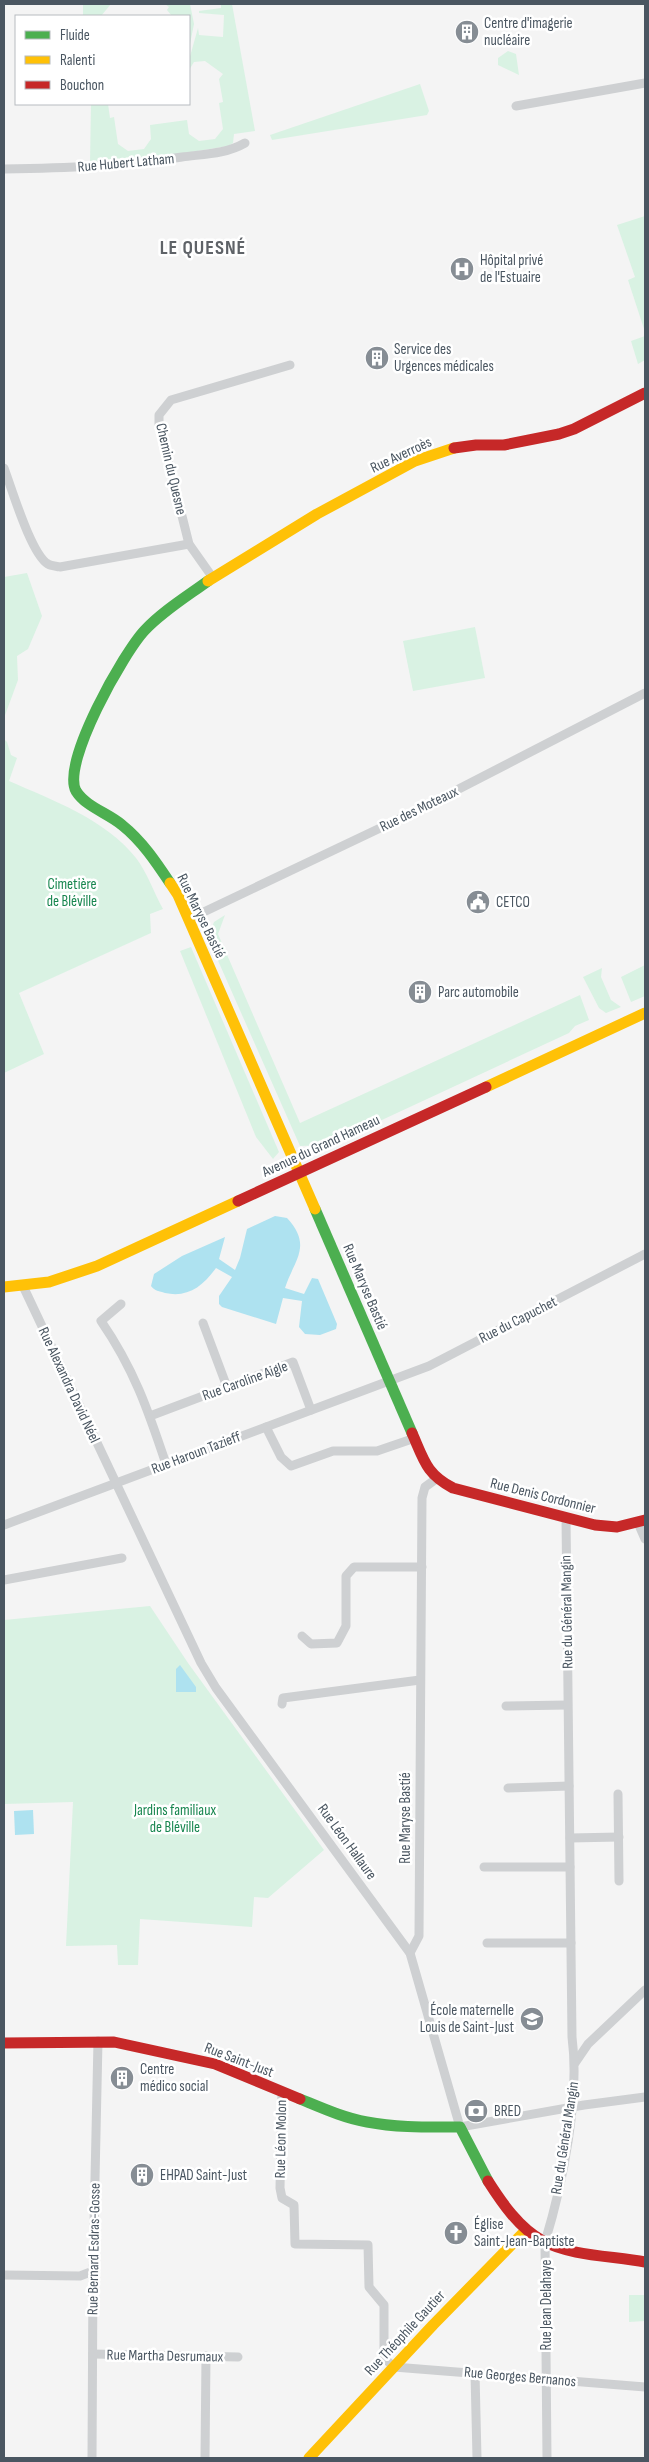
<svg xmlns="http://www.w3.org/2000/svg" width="649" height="2462" viewBox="0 0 649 2462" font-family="'Sofia Sans Condensed',sans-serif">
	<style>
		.green { fill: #d9f2e3 }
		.water { fill: #aee2f0 }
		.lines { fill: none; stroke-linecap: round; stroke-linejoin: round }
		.street { stroke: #ced0d2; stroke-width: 9 }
		.fast { stroke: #4caf50; stroke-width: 11 }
		.slow { stroke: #ffc107; stroke-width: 11 }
		.jam { stroke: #c62828; stroke-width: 11 }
		.labels { text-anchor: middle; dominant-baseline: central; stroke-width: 5; stroke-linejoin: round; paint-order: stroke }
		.poi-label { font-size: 15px; fill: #4a5661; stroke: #fff; text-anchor: start }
		.street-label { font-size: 15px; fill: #4a5661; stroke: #fff }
		.park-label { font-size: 15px; fill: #17864f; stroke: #fff }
		.district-label { font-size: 20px; font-weight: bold; letter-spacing: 1px; fill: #5f6368; stroke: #fff }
	</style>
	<rect width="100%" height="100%" fill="#f4f4f4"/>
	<!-- green -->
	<g class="green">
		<polygon points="83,4 111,4 101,16 83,16"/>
		<polygon points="165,4 190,4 194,24 189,49 189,16 172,16 167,10 169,7"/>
		<polygon points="221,4 232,4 255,131 234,134 233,143 228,146 161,157 90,163 91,104 108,104 110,118 114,117 118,144 128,151 144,149 151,139 150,125 187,120 189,134 199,141 215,139 223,129 219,103 223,102 219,79 223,74 205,61 194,62 189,70 189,60 198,28 199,35 223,37 224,15 199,13 199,11 221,8"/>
		<polygon points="508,51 516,54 519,75 498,65 498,58"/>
		<polygon points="420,84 429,111 427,115 272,140 270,135"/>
		<polygon points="645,216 645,332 628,280 635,277 617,225"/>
		<polygon points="645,336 645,360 638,364 631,341"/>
		<polygon points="27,573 42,616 28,649 17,656 18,680 4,718 4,577"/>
		<polygon points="475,627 485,678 413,691 403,641"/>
		<path d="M4 739 7 742 11 755 17 758 9 781C52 800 105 819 136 858 147 872 154 893 163 909L150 914 151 933 19 993 44 1054 4 1073Z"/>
		<polygon points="225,915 218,934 300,1123 580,995 589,1020 575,1026 569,1033 328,1145 300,1146 208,938 214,922"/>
		<polygon points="191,947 279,1152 273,1159 256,1137 180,951"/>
		<polygon points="645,965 645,996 631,1002 621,977"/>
		<polygon points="602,968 601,977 611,1000 621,1007 606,1013 599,1008 583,977"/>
		<polygon points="150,1606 188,1663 324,1850 268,1898 254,1897 252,1927 140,1919 138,1965 118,1965 117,1945 66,1946 73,1802 4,1804 4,1620"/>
		<polygon points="629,2295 645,2295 645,2321 629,2322"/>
	</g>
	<!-- water -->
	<g class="water">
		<path d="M275 1216 287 1218C313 1246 294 1260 285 1288L304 1294 312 1278 318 1279 337 1324 336 1329 320 1335 305 1334 299 1327 302 1301 283 1298 276 1324 222 1307 219 1304V1296L232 1277 216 1268C203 1286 188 1298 165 1293 159 1291 155 1291 151 1286L154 1274 182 1256 225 1237 219 1259 235 1270 240 1258 247 1229Z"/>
		<polygon points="180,1665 196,1687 196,1692 176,1692 176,1669"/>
		<polygon points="33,1810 34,1834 15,1835 14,1811"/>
	</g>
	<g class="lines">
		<!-- street -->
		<g class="street">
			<polyline points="516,106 645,83"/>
			<path d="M4 169C64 168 123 166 182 157 204 154 226 154 245 143"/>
			<path d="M4 468C12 489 31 554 48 564 51 566 56 566 60 567L189 544"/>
			<polyline points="213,578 189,544 159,424 159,415 171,400 290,365"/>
			<polyline points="189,919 416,811 645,693"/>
			<polyline points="23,1286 201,1663 216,1688 410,1953 460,2127 584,2105 645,2097"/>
			<path d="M121 1304 101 1321C134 1369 148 1410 166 1464"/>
			<polyline points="203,1323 227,1387"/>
			<polyline points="150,1416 293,1362 311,1410"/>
			<polyline points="266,1427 281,1457 291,1466 333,1451 377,1451 415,1438"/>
			<polyline points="638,1523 645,1539"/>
			<polyline points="4,1525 429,1366 645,1254"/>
			<polyline points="4,1580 122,1558"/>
			<polyline points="302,1636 311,1644 337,1643 346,1626 346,1576 354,1567 422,1567"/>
			<polyline points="282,1704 283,1698 420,1680"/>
			<polyline points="506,1706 567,1705"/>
			<polyline points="508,1788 569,1786"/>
			<polyline points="618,1794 619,1881"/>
			<polyline points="570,1838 619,1837"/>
			<polyline points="484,1867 570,1867"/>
			<polyline points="487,1943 571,1943"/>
			<polyline points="410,1953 419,1936 422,1498 425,1487 436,1479"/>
			<polyline points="575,2063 588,2044 645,1990"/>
			<polyline points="282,2092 280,2188 282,2198 294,2205 295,2244 368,2245 369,2287 384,2305 384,2358 394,2367 645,2387"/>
			<polyline points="4,2275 80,2276 93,2271"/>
			<polyline points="93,2354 238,2357"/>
			<polyline points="475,2373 477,2458"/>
			<polyline points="92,2458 93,2271 98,2041"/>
			<polyline points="205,2458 206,2356"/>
			<path d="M547 2458 545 2242C563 2183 580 2098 572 2037L566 1518"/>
		</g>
		<!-- fast -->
		<g class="fast">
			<path d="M170 883C156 862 142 841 122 825 108 813 86 807 76 791 61 763 124 652 145 630 163 611 186 597 208 581"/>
			<polyline points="315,1209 412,1433"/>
			<path d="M300 2099C322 2108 344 2118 367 2122 398 2128 429 2127 460 2127L488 2181"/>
		</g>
		<!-- slow -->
		<g class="slow">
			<polyline points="208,581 317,514 415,461 454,448"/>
			<polyline points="170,883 178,895 315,1209"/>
			<polyline points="486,1087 645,1013"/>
			<polyline points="4,1287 49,1282 97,1266 238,1201"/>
			<polyline points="309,2458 433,2325 526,2230"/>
		</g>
		<!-- jam -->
		<g class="jam">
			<polyline points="454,448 476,445 504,445 559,434 574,429 645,393"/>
			<polyline points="238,1201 486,1087"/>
			<path d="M412 1433C424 1460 426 1474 453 1488L595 1525 617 1527 645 1520"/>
			<polyline points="4,2043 114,2042 215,2064 300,2099"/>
			<path d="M488 2181C502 2203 519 2228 543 2241 570 2256 614 2256 645 2262"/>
		</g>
	</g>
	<!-- icons -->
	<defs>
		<g id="building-disc" transform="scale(1.25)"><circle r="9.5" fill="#868d94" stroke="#fff"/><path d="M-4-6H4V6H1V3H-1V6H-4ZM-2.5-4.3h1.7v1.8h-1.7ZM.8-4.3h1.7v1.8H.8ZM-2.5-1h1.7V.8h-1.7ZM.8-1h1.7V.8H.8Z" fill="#fff"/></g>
		<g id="hospital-disc" transform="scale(1.25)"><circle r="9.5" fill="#868d94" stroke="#fff"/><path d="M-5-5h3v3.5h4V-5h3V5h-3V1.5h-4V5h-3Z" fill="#fff"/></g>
		<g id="civic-disc" transform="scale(1.25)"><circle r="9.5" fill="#868d94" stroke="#fff"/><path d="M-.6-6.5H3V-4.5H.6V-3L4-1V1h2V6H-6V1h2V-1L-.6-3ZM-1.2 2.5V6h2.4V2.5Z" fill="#fff"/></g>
		<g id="school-disc" transform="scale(1.25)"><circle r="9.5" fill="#868d94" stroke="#fff"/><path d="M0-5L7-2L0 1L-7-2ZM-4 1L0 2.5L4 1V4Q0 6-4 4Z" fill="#fff"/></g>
		<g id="bank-disc" transform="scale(1.25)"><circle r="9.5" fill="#868d94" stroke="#fff"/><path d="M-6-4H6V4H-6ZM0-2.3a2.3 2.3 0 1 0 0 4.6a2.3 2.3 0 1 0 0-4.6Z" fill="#fff"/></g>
		<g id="church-disc" transform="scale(1.25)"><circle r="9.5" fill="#868d94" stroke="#fff"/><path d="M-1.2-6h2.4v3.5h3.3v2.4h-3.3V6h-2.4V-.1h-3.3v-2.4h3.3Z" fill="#fff"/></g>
	</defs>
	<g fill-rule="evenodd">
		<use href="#building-disc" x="467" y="32"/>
		<use href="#hospital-disc" x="462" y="269"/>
		<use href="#building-disc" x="377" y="358"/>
		<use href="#civic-disc" x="478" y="902"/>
		<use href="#building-disc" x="420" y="992"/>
		<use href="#school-disc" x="532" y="2019"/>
		<use href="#building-disc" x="122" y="2078"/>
		<use href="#bank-disc" x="476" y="2111"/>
		<use href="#building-disc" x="142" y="2175"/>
		<use href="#church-disc" x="456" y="2233"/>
	</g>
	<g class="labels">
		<!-- poi labels -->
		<g class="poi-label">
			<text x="484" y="23">Centre d'imagerie<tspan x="484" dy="17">nucléaire</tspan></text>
			<text x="480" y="260">Hôpital privé<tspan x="480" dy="17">de l'Estuaire</tspan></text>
			<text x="394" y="349">Service des<tspan x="394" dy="17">Urgences médicales</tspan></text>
			<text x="496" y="902">CETCO</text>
			<text x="438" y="992">Parc automobile</text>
			<text x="514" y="2010" text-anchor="end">École maternelle<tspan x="514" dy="17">Louis de Saint-Just</tspan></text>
			<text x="140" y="2069">Centre<tspan x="140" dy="17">médico social</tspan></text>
			<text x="494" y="2111">BRED</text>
			<text x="160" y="2175">EHPAD Saint-Just</text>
			<text x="474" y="2224">Église<tspan x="474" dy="17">Saint-Jean-Baptiste</tspan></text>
		</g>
		<!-- street labels -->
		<g class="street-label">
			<text transform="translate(126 163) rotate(-5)">Rue Hubert Latham</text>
			<text transform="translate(401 455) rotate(-25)">Rue Averroès</text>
			<text transform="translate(171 469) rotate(77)">Chemin du Quesne</text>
			<text transform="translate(419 809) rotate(-26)">Rue des Moteaux</text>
			<text transform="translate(201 916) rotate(64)">Rue Maryse Bastié</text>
			<text transform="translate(321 1146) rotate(-25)">Avenue du Grand Hameau</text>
			<text transform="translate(365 1287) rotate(67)">Rue Maryse Bastié</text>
			<text transform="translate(518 1320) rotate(-27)">Rue du Capuchet</text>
			<text transform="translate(245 1381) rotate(-20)">Rue Caroline Aigle</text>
			<text transform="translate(69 1385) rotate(65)">Rue Alexandra David Néel</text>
			<text transform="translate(196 1453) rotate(-21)">Rue Haroun Tazieff</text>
			<text transform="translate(543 1496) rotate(14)">Rue Denis Cordonnier</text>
			<text transform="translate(567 1612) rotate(-91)">Rue du Général Mangin</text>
			<text transform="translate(405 1818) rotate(-90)">Rue Maryse Bastié</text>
			<text transform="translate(347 1842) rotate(54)">Rue Léon Hallaure</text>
			<text transform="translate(239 2060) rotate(21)">Rue Saint-Just</text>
			<text transform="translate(565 2138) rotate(-81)">Rue du Général Mangin</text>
			<text transform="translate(281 2139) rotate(-89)">Rue Léon Molon</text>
			<text transform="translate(94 2249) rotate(-89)">Rue Bernard Esdras-Gosse</text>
			<text transform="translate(546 2305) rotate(-90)">Rue Jean Delahaye</text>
			<text transform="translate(405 2333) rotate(-47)">Rue Théophile Gautier</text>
			<text transform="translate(165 2356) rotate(1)">Rue Martha Desrumaux</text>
			<text transform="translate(520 2377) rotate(5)">Rue Georges Bernanos</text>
		</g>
		<!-- park labels -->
		<g class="park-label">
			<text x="72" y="884">Cimetière<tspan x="72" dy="17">de Bléville</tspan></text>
			<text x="175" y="1810">Jardins familiaux<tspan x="175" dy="17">de Bléville</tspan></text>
		</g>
		<!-- district labels -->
		<g class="district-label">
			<text x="203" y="248">LE QUESNÉ</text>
		</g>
	</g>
	<!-- border -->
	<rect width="649" height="2462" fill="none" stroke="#4a5661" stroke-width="10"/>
	<!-- legend -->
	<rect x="15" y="15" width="175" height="90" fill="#ffffff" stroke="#b7bbc0"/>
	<rect x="25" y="31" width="25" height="8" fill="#4caf50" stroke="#b7bbc0"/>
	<text x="60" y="40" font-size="15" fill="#4a5661">Fluide</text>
	<rect x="25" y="56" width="25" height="8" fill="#ffc107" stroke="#b7bbc0"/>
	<text x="60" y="65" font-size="15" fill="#4a5661">Ralenti</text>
	<rect x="25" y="81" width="25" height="8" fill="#c62828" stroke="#b7bbc0"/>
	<text x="60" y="90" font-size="15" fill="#4a5661">Bouchon</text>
</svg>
